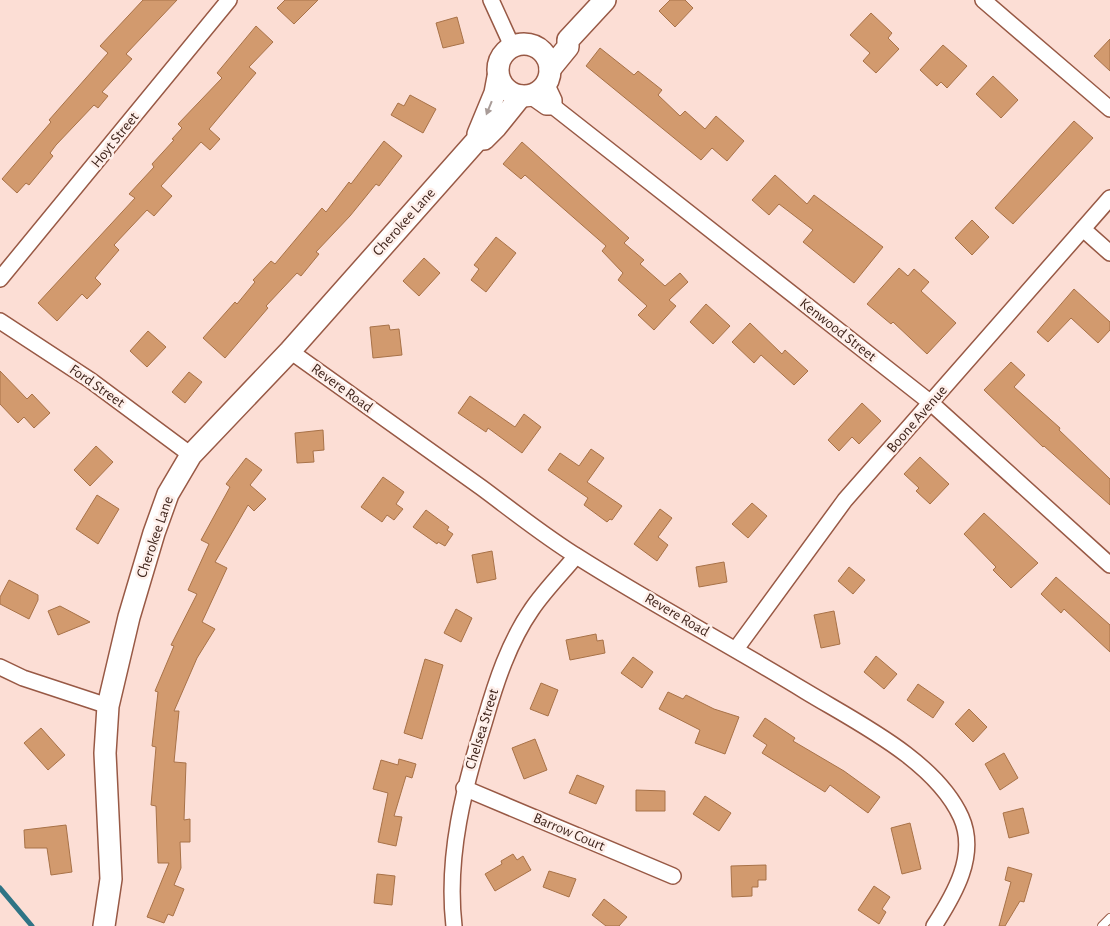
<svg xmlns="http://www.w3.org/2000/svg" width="1110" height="926" viewBox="0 0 1110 926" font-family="'Alegreya Sans',sans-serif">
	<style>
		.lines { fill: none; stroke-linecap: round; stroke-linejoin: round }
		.stream { stroke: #2f7485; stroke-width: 5 }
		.building { fill: #d29a6e; stroke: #a87248 }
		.lane-casing { stroke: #985945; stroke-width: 10 }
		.street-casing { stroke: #985945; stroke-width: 18 }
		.secondary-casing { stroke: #985945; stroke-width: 24 }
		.lane { stroke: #fff; stroke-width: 8 }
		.street { stroke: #fff; stroke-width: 15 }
		.secondary { stroke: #fff; stroke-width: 21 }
		.oneway { fill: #a99c98 }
		.labels { text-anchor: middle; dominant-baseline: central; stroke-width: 5; stroke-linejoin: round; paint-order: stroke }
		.street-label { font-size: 15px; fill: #3f241b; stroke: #feefea }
	</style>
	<rect width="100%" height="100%" fill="#fcded5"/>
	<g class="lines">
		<!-- stream -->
		<polyline class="stream" points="0,888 32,926"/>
	</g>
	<!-- building -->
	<g class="building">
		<polygon points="143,0 177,0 126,54 132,59 102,92 108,96 98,108 94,105 56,145 50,153 53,156 29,185 26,183 17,193 2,179 51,122 49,120 108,53 100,46"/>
		<polygon points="285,0 318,0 294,24 277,8"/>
		<polygon points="670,0 685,0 693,8 675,27 659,11"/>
		<polygon points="871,13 892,33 888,38 899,49 876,73 863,61 870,53 850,35"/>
		<polygon points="457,17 464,43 443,48 436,23"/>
		<polygon points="256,26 273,42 249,67 256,73 209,129 220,139 210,150 201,142 161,186 172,196 154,216 147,210 114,245 119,250 95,278 101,284 87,299 82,294 57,321 38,303 135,198 129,194 154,167 152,164 174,140 172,139 182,128 178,124 222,78 217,73"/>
		<polygon points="1110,39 1110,71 1094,56"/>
		<polygon points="943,45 967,66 947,88 941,82 937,86 920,70"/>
		<polygon points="600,48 634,75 638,71 662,90 658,95 680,116 685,111 705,129 716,116 744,141 727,161 712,148 701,160 586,66"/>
		<polygon points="993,76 1018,100 1001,118 976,94"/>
		<polygon points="410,95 436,109 423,133 391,115 398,103 404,106"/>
		<polygon points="1074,121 1093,138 1013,224 995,208"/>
		<polygon points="384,141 402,156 379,186 376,184 350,216 316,252 319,254 301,276 297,273 266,306 268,308 225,358 203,338 235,302 237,304 255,282 253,280 271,261 275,264 322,208 326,212 349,182 351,184"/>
		<polygon points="522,142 629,238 624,243 644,260 640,264 665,286 680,273 688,282 669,300 676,306 654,330 638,315 647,306 618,280 623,273 602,251 606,246 525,175 521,179 503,164"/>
		<polygon points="775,175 807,204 814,195 883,247 854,283 803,242 813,230 779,204 769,215 752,200"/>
		<polygon points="972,220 989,237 972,255 955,238"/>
		<polygon points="496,237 516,253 486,292 471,280 479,269 474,265"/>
		<polygon points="424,258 440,273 419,296 403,281"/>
		<polygon points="899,268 908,276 914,269 929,282 921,291 956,323 927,354 893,322 891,324 867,304"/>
		<polygon points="1074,289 1110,322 1110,330 1098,343 1071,318 1048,342 1037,332"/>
		<polygon points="706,304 730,326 713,344 690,322"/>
		<polygon points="750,323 782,354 785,350 808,371 794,385 761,355 754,363 732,342"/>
		<polygon points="389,325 390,330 399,329 402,355 373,358 370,327"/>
		<polygon points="148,331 166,347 147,367 130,351"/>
		<polygon points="1011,362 1025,375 1014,387 1060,428 1059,430 1110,479 1110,505 1044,446 1043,447 984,390"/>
		<polygon points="0,371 27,399 32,394 50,413 34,428 24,417 18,423 0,404"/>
		<polygon points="189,372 202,382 185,403 172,392"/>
		<polygon points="470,396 515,427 524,414 541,427 522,453 488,428 486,432 458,413"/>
		<polygon points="862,403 881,421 859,444 852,437 839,451 828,440"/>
		<polygon points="323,430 324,450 313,451 314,462 297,463 295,433"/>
		<polygon points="96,446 113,462 90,486 74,470"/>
		<polygon points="591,449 604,458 587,482 622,506 612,520 610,519 607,522 584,505 588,498 548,470 560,453 579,466"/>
		<polygon points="920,457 949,484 930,504 916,491 919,488 904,474"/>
		<polygon points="246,458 262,470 250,485 266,499 254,511 248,505 215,562 227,568 202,622 215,629 197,658 174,711 179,711 174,762 186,763 184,820 190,819 190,842 180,842 181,868 174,885 184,889 173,916 168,914 164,923 147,917 169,863 158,863 156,806 151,805 156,747 152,746 158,692 155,691 174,646 171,645 197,594 188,590 209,544 201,540 230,487 226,484"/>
		<polygon points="383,477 404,492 396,504 403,509 394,520 387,515 382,522 361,507"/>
		<polygon points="97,495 119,509 98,544 76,529"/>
		<polygon points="752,503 767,516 748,538 732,524"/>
		<polygon points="660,509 672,518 658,537 668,545 657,561 634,544"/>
		<polygon points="426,510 449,527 447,530 453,534 445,546 438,542 437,544 413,527"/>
		<polygon points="984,513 1038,563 1011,588 993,570 996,567 964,534"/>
		<polygon points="492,551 496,579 477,583 472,555"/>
		<polygon points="724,562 727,582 699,587 696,567"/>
		<polygon points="849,567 865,580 853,594 838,581"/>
		<polygon points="1056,577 1110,625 1110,652 1064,609 1061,613 1041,594"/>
		<polygon points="9,580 38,595 38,600 29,619 0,604 0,597"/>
		<polygon points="60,606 90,622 58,635 48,611"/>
		<polygon points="456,609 472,618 461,642 444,633"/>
		<polygon points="834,611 840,644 821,648 814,615"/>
		<polygon points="596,634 597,641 603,640 605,653 570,660 566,640"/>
		<polygon points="876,656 897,674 884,689 864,672"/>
		<polygon points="633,657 653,672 642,688 621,673"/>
		<polygon points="425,659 443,665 422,739 404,733"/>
		<polygon points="541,683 558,690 548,716 530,709"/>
		<polygon points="918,684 944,702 933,718 907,700"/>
		<polygon points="668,692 683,699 686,695 714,709 739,717 725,754 695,743 700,730 659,709"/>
		<polygon points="969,709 987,727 973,742 955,724"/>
		<polygon points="765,718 795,738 793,741 844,771 880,797 868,813 830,785 825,792 762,753 767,745 753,736"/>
		<polygon points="41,728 65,755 48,770 24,743"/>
		<polygon points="535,739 547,770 524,779 512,748"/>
		<polygon points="1004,753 1018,778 1000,790 985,764"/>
		<polygon points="399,759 416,764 412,778 406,776 394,816 402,817 396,846 378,842 388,793 373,789 381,760 398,765"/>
		<polygon points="577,775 604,786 596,804 569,793"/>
		<polygon points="636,790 665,791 665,811 636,811"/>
		<polygon points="705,796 731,813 719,831 693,814"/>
		<polygon points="1023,808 1029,833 1009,838 1003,813"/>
		<polygon points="910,823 921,869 902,874 891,828"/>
		<polygon points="66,825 72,872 51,875 47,848 25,848 24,830"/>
		<polygon points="513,854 517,860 523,856 531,870 495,891 485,874 502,864 501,861"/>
		<polygon points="766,865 766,880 758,880 758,887 752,887 752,896 732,897 731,866"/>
		<polygon points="1008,867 1032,874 1024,902 1020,901 1005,926 999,926 1011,882 1005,880"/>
		<polygon points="549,871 576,879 569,897 543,887"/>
		<polygon points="377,874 395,876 392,905 374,903"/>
		<polygon points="874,886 890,897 882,909 886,912 879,924 858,910"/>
		<polygon points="604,899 627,917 619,926 606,926 592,915"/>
	</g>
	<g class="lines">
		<!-- lane casing -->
		<g class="lane-casing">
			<polyline id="lane" points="1102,926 1110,918"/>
		</g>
		<!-- street casing -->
		<g class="street-casing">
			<g id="street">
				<polyline points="491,0 512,46"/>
				<polyline points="983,0 1110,109"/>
				<polyline points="546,83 554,100 554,107"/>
				<polyline points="529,95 546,107 554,107 931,403 1110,565"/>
				<polyline points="1083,229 1110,253"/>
				<polyline points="0,279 229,0"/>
				<polyline points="0,321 90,380 191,455"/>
				<path d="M290 351C354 397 418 442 482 488 513 511 544 536 578 557 652 604 730 645 805 691 856 722 935 760 961 817 978 855 954 895 934 926"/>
				<polyline points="736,649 845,500 1110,198"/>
				<polyline points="0,667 23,678 108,706"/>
				<polyline points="464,788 673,876"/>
				<path d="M454 926C446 856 464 787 485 720 496 682 509 642 532 609 545 590 562 573 576 556"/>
			</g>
		</g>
		<!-- secondary casing -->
		<g class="secondary-casing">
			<g id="secondary">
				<circle cx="524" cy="70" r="26"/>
				<polyline points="550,69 568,47 568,40 605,0"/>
				<polyline points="478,139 484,139 496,127 521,96"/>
				<polyline points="104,926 111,879 105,753 108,706 129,617 154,533 168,494 191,455 290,351 478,139 478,134 495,93 498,77"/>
			</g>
		</g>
		<!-- lane -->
		<use href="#lane" class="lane"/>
		<!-- street -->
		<use href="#street" class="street"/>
		<!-- secondary -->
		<use href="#secondary" class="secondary"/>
	</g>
	<!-- one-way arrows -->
	<defs><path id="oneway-solid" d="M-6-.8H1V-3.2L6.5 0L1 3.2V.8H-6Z" transform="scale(1.25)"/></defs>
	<use class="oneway" href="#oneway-solid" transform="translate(489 108) rotate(112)"/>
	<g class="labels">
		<!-- street labels -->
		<g class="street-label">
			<text transform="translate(115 140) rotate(-51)">Hoyt Street</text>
			<text transform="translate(404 222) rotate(-48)">Cherokee Lane</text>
			<text transform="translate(838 330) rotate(38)">Kenwood Street</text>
			<text transform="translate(97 386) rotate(35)">Ford Street</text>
			<text transform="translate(342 388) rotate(36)">Revere Road</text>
			<text transform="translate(917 419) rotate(-49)">Boone Avenue</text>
			<text transform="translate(155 537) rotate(-71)">Cherokee Lane</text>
			<text transform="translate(677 615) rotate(30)">Revere Road</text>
			<text transform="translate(482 729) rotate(-73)">Chelsea Street</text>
			<text transform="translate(569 832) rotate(23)">Barrow Court</text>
		</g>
	</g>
</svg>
